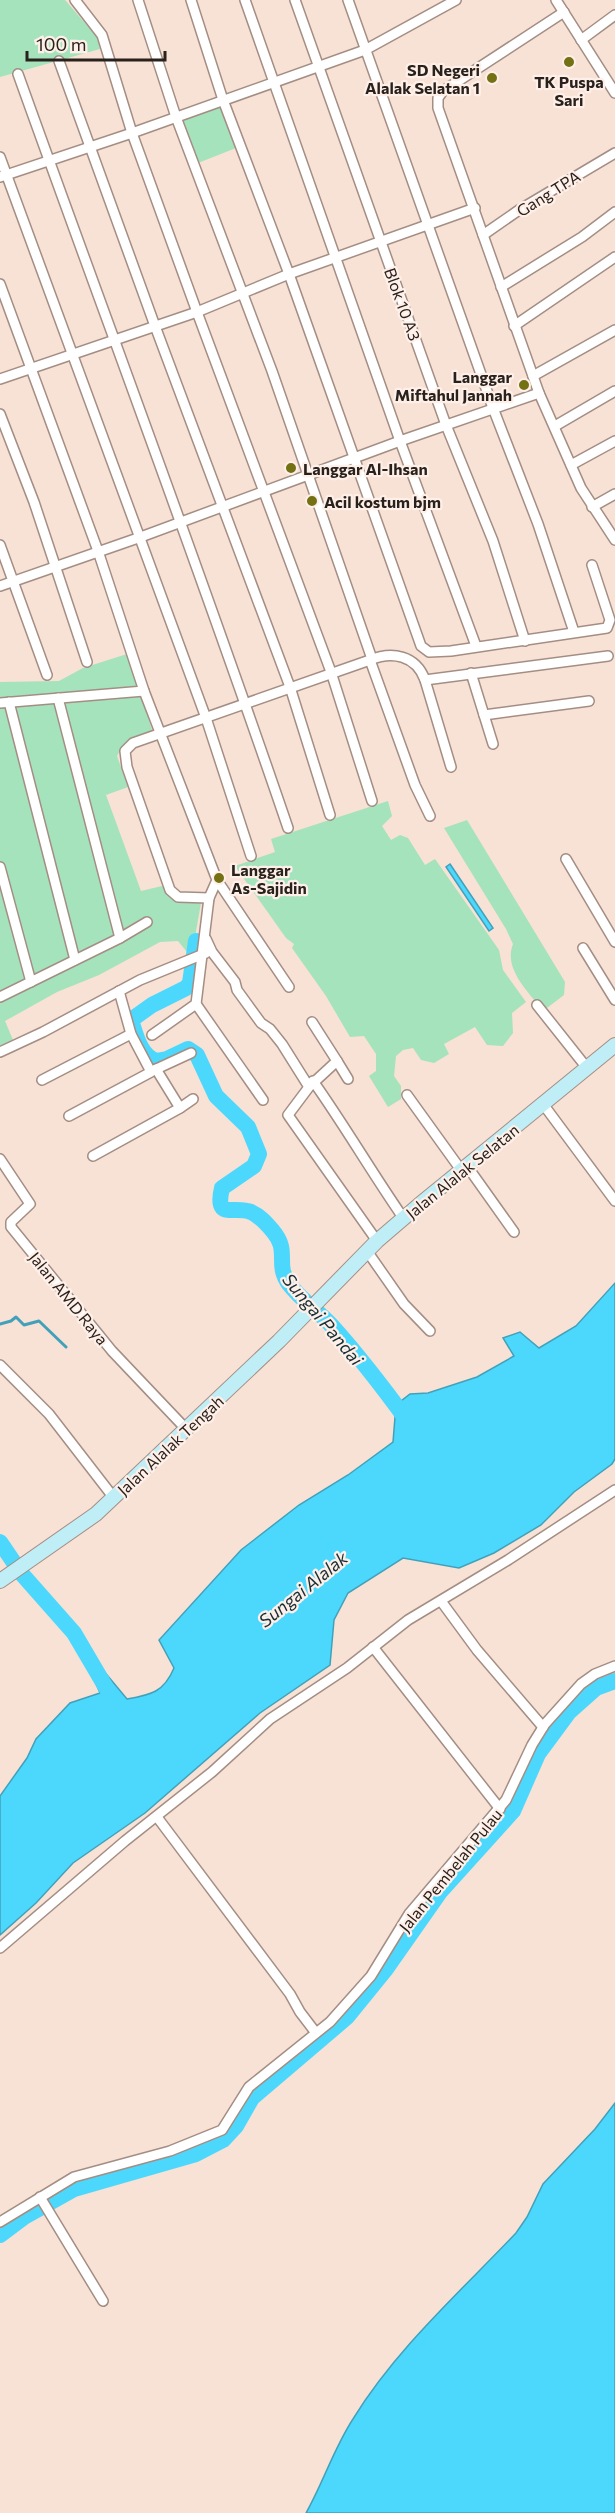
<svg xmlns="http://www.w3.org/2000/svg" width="615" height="2513" viewBox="0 0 615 2513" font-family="Commissioner,sans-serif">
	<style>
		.green { fill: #a4e3bc }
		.water { fill: #4cd8fd; stroke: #42a1ba; stroke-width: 1.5 }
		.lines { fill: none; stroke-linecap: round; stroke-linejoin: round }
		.stream { stroke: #42a1ba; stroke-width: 3 }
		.river { stroke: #4cd8fd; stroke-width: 16 }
		.street-casing { stroke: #a48e84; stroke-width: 12 }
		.secondary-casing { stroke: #a48e84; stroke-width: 16 }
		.street { stroke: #fff; stroke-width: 9 }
		.secondary { stroke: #bfeef7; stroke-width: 14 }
		.poi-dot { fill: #737114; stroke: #fef0e9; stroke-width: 2 }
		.labels { text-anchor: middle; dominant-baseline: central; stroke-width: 4.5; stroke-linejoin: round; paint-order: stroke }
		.poi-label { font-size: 16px; font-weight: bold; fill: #29211c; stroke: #fef0e9; text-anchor: start }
		.street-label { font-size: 16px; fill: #29211c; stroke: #fef0e9 }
		.water-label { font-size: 18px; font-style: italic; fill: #172e35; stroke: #fef0e9 }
	</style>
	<rect width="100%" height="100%" fill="#f8e1d5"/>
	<!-- green -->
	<g class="green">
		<polygon points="0,0 65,0 97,37 100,49 0,77"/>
		<polygon points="222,106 236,148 198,163 183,120"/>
		<path d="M127 654 153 733 123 745 117 756 128 787 106 795 141 891 162 886C176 902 181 902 201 903L193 948 187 952 178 941 160 942 99 975 57 992 5 1021 13 1040 0 1046V682L59 681 83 668Z"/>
		<polygon points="388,801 392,816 382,826 391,840 400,835 408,838 425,865 435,859 499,950 503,970 526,1002 512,1013 513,1033 503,1046 487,1045 475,1027 444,1044 449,1054 434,1063 421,1060 413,1048 403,1050 396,1056 394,1076 401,1086 401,1099 388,1107 369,1076 376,1071 376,1054 364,1036 350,1037 326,996 292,948 294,944 286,938 235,866 275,852 271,839"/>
		<path d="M467 820 565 982 564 995 543 1011C529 992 503 969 513 944L506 929 444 828Z"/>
	</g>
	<!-- water -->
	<g class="water">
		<polygon points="450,864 493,928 489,931 446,867"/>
		<path d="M615 1283V1459L612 1464 574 1492 541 1525 494 1553 459 1568 403 1558 348 1593 334 1620 330 1665 260 1713 145 1813 73 1863 36 1903 0 1935V1796L27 1758 36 1739 70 1703 100 1693 92 1674 102 1669 127 1699C151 1695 164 1692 174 1668L159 1640 241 1550 299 1505 348 1475 393 1442 396 1405 410 1394 428 1393 477 1377 514 1356 503 1338 520 1332 539 1348 576 1326Z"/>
		<path d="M615 2103V2513H306C323 2483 334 2448 353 2419 396 2349 460 2292 516 2233L527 2217 543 2184 595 2129Z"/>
	</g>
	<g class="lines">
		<!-- stream -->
		<polyline class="stream" points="0,1324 11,1321 16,1317 24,1325 39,1321 66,1347"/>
		<!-- river -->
		<g class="river">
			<path d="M196 941 190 983 186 988 152 1005 131 1020C136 1035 140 1055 156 1061L167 1059 188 1049 197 1055 216 1096 248 1127 259 1154 254 1166 222 1188C214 1221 234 1205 251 1212 260 1216 266 1223 272 1230 291 1252 274 1263 289 1284 301 1300 318 1311 332 1326 359 1356 385 1390 409 1423"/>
			<polyline points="0,1542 21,1573 74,1633 108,1691"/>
			<polyline points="0,2235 24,2217 74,2189 196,2154 223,2140 236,2126 252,2098 347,2017 386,1969 440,1892 513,1811 538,1754 569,1712 596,1688 615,1681"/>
		</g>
		<!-- street casing -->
		<g class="street-casing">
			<g id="street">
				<polyline points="75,0 102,35 132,133 197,312 331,672 372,801"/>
				<polyline points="138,0 176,117 272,371 372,659"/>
				<polyline points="191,0 223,100 289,274 421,646 429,652 451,651 607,628 610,620 592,565"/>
				<polyline points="245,0 400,441 476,646"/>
				<polyline points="295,0 446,425 493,541 525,641"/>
				<polyline points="348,0 493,408 538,524 574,632"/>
				<polyline points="556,0 615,93"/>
				<polyline points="564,12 443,91 438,98 438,108 539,393 581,488 615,540"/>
				<polyline points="581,40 615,15"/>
				<polyline points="59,61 155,326 290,687 330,815"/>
				<path d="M18 74C108 325 202 575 288 828"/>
				<polyline points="0,157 206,718 251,856"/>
				<polyline points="0,177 132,133 365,50 456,0"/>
				<polyline points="483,235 519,210 615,153"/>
				<polyline points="0,284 98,551 144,691 217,880 209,898 196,1004 152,1035"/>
				<polyline points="501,287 582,237 615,212"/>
				<polyline points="514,326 615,257"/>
				<polyline points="533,376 615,330"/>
				<polyline points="0,379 197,312 289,274 475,208"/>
				<polyline points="0,414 34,502 87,662"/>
				<polyline points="555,426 615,391"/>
				<polyline points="571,465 615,441"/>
				<polyline points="592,507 615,494"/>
				<polyline points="0,545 47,675"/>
				<polyline points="0,586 138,538 400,441 539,393"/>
				<polyline points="471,673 493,744"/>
				<polyline points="425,680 608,656"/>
				<polyline points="58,698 120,938"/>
				<polyline points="9,702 75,960"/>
				<polyline points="0,703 144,691"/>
				<polyline points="484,715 589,701"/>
				<path d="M430 816 415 785 370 660C392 651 416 655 425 680L451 767"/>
				<polyline points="566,859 615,942"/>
				<polyline points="0,867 31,982"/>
				<polyline points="217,880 289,987"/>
				<polyline points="209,898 178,897 170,890 127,767 125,751 133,743 370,660"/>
				<polyline points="206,939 212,952 235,982 237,990 261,1023 270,1029 282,1044 309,1087 288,1115 377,1241"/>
				<polyline points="583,948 615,1000"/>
				<polyline points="0,997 120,938 147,922"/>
				<polyline points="196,1004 263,1100"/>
				<polyline points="537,1005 587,1068"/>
				<polyline points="0,1052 43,1032 140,980 206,953"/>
				<polyline points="337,1061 348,1079"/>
				<polyline points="156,1069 180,1108 193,1099"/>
				<polyline points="152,1071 191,1053"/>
				<polyline points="42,1080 131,1034"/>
				<path d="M313 1081C345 1126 372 1173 404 1219"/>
				<polyline points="311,1085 337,1061 312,1022"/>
				<polyline points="407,1095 461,1170"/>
				<polyline points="543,1104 615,1201"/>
				<polyline points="69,1116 151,1072 131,1034 119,991"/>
				<polyline points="93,1156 180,1108"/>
				<polyline points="0,1159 30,1204 11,1222 11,1227 112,1351 187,1430"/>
				<polyline points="467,1166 514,1232"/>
				<polyline points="367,1251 404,1304 430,1331"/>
				<polyline points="0,1365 49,1414 114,1498"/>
				<polyline points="441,1601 477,1650 543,1727"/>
				<polyline points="373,1647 500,1809"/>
				<polyline points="157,1817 290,1994 300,2012 316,2033"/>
				<polyline points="0,1948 125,1841 212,1772 270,1719 347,1668 408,1620 508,1560 615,1490"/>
				<polyline points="40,2197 103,2301"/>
				<polyline points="0,2222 74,2177 170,2151 222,2130 249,2087 330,2022 371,1976 409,1914 506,1800 532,1745 545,1724 581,1684 595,1674 615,1666"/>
			</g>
		</g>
		<!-- secondary casing -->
		<g class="secondary-casing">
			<polyline id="secondary" points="0,1581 96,1514 279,1341 377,1241 419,1205 615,1045"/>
		</g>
		<!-- street -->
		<use href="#street" class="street"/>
		<!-- secondary -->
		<use href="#secondary" class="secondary"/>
	</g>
	<!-- markers -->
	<g class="poi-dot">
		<circle cx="569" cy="62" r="6"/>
		<circle cx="492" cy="78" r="6"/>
		<circle cx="524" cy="385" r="6"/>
		<circle cx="291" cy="468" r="6"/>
		<circle cx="312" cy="501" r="6"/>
		<circle cx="219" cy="878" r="6"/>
	</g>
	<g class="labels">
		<!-- poi labels -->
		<g class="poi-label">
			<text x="480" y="69" text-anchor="end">SD Negeri<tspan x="480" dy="18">Alalak Selatan 1</tspan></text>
			<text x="569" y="81" text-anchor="middle">TK Puspa<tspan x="569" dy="18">Sari</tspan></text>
			<text x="512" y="376" text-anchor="end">Langgar<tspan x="512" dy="18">Miftahul Jannah</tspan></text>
			<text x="303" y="468">Langgar Al-Ihsan</text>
			<text x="324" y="501">Acil kostum bjm</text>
			<text x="231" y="869">Langgar<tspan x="231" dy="18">As-Sajidin</tspan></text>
		</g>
		<!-- street labels -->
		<g class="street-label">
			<text transform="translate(548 193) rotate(-32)">Gang TPA</text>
			<text transform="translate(403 304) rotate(70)">Blok 10 A3</text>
			<text transform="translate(462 1171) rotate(-39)">Jalan Alalak Selatan</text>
			<text transform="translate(69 1298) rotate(51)">Jalan AMD Raya</text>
			<text transform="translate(170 1445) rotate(-43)">Jalan Alalak Tengah</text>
			<text transform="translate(450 1870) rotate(-51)">Jalan Pembelah Pulau</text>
		</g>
		<!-- water labels -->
		<g class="water-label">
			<text transform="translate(323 1319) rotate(50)">Sungai Pandai</text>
			<text transform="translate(303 1589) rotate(-39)">Sungai Alalak</text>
		</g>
	</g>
	<!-- scale -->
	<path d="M27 51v9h138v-9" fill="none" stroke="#29211c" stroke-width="3"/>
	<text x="36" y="51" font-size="18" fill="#29211c" stroke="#fef0e9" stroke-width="4.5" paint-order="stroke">100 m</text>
</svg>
